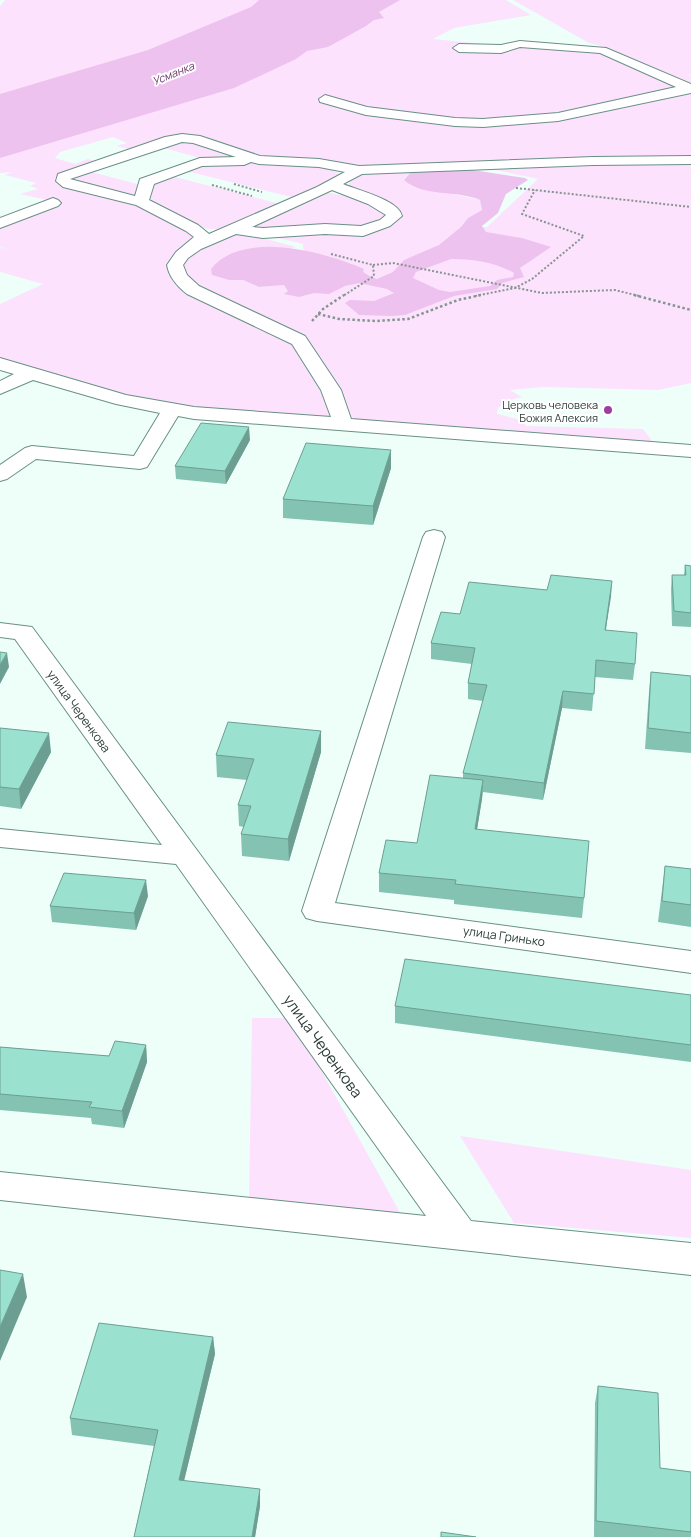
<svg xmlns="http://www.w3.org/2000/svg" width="691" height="1537" viewBox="0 0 691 1537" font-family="Manrope,sans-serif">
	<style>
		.green { fill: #fde2fd }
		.water { fill: #eec2ef; fill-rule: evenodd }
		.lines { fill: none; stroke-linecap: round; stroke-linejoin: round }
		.minor-casing { stroke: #699085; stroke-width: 2 }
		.path-far1 { stroke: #849590; stroke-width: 2; stroke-dasharray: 2 2; stroke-linecap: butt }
		.path { stroke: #849590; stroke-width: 2.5; stroke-dasharray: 2.5 2.5; stroke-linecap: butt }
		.minor { fill: #fff; fill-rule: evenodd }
		.wall { fill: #84c2b2 }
		.shaded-wall { fill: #6c9e91 }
		.building { fill: #9ae2cf; stroke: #6c9e91 }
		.poi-dot { fill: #a03da4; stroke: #fff; stroke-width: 2 }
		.labels { text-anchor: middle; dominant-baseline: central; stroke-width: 4; stroke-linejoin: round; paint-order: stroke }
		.far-water-label { font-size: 11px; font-style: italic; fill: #68346a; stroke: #fff }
		.far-poi-label { font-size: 11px; fill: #2c3d38; stroke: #fff; text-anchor: end }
		.street-label { font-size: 12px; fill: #2c3d38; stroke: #fff }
		.near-street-label { font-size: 15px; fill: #2c3d38; stroke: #fff }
	</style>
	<rect width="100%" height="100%" fill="#eefffa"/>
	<!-- green -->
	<g class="green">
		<path d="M5 0H506L531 15 454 28 433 39 504 46 553 43 612 49 589 43 513 0H691V75L685 74 691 76V383L658 390 544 387 510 390 522 397 510 400 498 408 497 414 522 420 526 426 643 429 655 445 349 420C344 392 333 374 315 353 311 348 308 342 303 338 278 317 182 299 181 262L188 255 236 231 296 247C289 250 280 247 272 247 252 246 224 253 211 269L213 275 229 280H243L259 287 284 285 288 288V291L285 294 305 296 303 244 270 236 271 234C288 234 305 232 322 231 355 230 375 239 403 215L382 200 349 187V183C363 170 394 167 411 172L404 179 412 185 480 200 482 210 468 218 461 228 487 227 538 179 458 162 377 168 303 159 269 158 245 153 208 139 195 137 168 138 133 150 116 146 127 143 113 137 60 152 55 158 75 164 88 159 99 162 60 174 55 178 58 184 139 206 190 232 193 237 191 244 170 260C161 296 243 316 267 327 275 331 282 336 289 342 312 361 325 393 334 420L194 408 159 403 78 383 0 359V304L43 284 0 272V247L9 250 0 246V225L58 204 56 202 20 194 38 189 30 186 36 183 5 175 12 172 0 173V6Z"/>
		<polygon points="183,140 240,157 211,161 160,147"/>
		<polygon points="263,162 325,167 342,175 295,198 186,171 200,165"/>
		<polygon points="88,171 141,185 137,196 131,197 69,180 69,177"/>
		<path d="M170 177H175L280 204C264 211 234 227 218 229 199 232 169 212 153 203L150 200 154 182Z"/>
		<polygon points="325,192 357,198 386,212 386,217 370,226 280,231 245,228"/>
		<polygon points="252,1018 292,1018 402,1216 249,1198"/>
		<polygon points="460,1136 691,1170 691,1238 514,1223"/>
	</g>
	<!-- water -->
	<g class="water">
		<polygon points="259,0 400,0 379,12 384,18 374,20 366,26 328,47 307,51 296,59 234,88 0,158 0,94 148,50 251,7"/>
		<path d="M453 167 525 178 528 180 506 194 498 213 482 226 486 232 522 238 551 247 520 268 524 277 502 283 497 289 454 296 405 315 392 316 359 315 345 303 350 300 374 301 394 293 387 289 359 283 345 286 329 294 314 293 299 297 284 294 288 291 284 285 259 287 243 280H229L212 275 211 269C242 229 325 252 364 269L363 272 371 277 377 279 393 272 404 260 439 245 461 227 468 218 482 210 480 200C457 190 423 197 404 180L411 172ZM451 259C472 259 495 262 514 273L513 277 497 280 490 286 450 292 439 290 413 278 416 272Z"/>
	</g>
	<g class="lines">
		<!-- minor casing -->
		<g class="minor-casing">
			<g id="minor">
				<polygon points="520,41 606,48 691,84 691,93 558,121 483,127 455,126 366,115 320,102 319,99 325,95 367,107 455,118 483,119 558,113 676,87 600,53 520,47 501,53 459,52 453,48 459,44 501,45"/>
				<path d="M182 134 200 136 260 156 319 159 359 166 593 157 691 156V164L593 165 362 174 343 184C357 190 399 200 402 216L390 226 363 236 325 234 263 238 236 234 201 249 188 258 183 265 187 275 199 286 305 336 341 390 351 419 691 445V457L194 419 178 416 147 467 140 469 36 459 7 479 0 481V465L25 448 32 446 134 456 160 413 116 404 33 380 0 394V381L14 374 0 370V358L126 395 194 407 331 417 321 390 292 344 187 294C177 286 169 277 167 265L176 252 194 237 186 231 136 205 63 187 56 181 58 174 165 137ZM182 142 193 143 236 157 200 158 140 179 135 196 70 179ZM251 162 259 164 319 167 345 172 317 187 209 234 198 225 149 200 154 184 202 166 244 165ZM332 190 368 204 386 215 380 220 361 226 325 224 263 228 252 227Z"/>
				<polygon points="53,198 58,200 61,203 58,206 0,228 0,218"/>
				<polygon points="434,530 442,532 445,537 335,903 691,951 691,973 317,921 306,918 302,911 423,537 426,532"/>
				<polygon points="0,623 32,627 471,1221 691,1243 691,1275 0,1200 0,1172 426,1216 176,864 0,847 0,829 162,845 15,639 0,637"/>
			</g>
		</g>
		<!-- path-far1 -->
		<g class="path-far1">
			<polyline points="234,184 262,192"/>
			<polyline points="212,185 252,196"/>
			<polyline points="516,188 691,207"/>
			<polyline points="331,254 373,265 374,276 343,296"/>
			<polyline points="373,265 393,263 542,293 615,290 639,296"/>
			<polyline points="475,296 515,288 532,279 584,236 522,214 535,190"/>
		</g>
		<!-- path -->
		<g class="path">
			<polyline points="634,295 691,310"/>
			<polyline points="318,314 339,319 376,321 408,319 458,300 481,295"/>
			<polyline points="312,321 323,309 344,295"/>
		</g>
		<!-- minor -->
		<use href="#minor" class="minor"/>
	</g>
	<!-- wall -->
	<g class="wall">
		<polygon points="250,440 226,484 176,479 175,466"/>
		<polygon points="391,468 373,525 283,518 283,499"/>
		<polygon points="685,565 691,566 691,627 672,626 671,589 672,575 684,575"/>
		<polygon points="612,581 606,630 635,664 633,680 595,677 592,711 562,708 543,800 483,792 477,829 584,898 582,918 454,904 454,900 379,892 379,873 417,843 463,778 463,773 483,701 468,699 468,683 472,664 431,659 431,643 460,614 547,590"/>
		<polygon points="651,672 691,676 691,753 645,749 649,692"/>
		<polygon points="0,728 51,752 21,809 0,806"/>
		<polygon points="321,731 321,752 289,861 242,856 241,834 244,827 239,826 238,805 247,780 217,777 216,755"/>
		<polygon points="665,866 691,869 691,927 658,922"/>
		<polygon points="148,896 136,930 52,922 50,906"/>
		<polygon points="691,995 691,1062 395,1023 395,1006"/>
		<polygon points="146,1045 147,1062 124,1128 92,1124 91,1118 0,1110 0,1047 109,1056"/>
		<polygon points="213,1337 215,1354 184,1481 260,1506 255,1537 134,1537 154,1446 72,1435 70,1418"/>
		<polygon points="598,1386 660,1468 691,1472 691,1537 594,1537 595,1403"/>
	</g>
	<!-- shaded-wall -->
	<g class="shaded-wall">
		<polygon points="249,427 250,440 226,484 225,471"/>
		<polygon points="391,450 391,468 373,525 373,506"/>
		<polygon points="612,581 611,597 603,646 605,630"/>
		<polygon points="7,653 9,667 0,684 0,665"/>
		<polygon points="563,691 562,708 543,800 544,783"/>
		<polygon points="321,731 321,752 289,861 288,839"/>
		<polygon points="49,733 51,752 21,809 19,789"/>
		<polygon points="483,780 482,799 474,848 475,829"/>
		<polygon points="146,880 148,896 136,930 134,913"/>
		<polygon points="146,1045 147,1062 124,1128 122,1111"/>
		<polygon points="23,1274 27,1297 0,1361 0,1327"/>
		<polygon points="213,1337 215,1354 180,1497 179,1480"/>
		<polygon points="260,1489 260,1506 255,1537 252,1537"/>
	</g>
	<!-- building -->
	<g class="building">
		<polygon points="201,423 249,427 225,471 175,466"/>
		<polygon points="306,443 391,450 373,506 283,499"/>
		<polygon points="685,565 691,566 691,613 674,611 672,575 686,575"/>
		<polygon points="551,575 612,581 605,630 637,633 635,664 596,660 594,694 563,691 544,783 463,773 487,685 468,683 475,648 431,643 441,612 460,614 469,582 547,590"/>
		<polygon points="0,652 7,653 0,665"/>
		<polygon points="651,672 691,676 691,733 648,728"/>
		<polygon points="228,722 321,731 288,839 241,834 251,806 238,805 254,759 216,755"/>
		<polygon points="0,728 49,733 19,789 0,787"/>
		<polygon points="430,775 483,780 475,829 589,841 584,898 455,884 456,880 379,873 386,840 417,843"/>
		<polygon points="665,866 691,869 691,905 662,901"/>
		<polygon points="64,873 146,880 134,913 50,906"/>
		<polygon points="405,959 691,995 691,1045 395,1006"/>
		<polygon points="115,1041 146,1045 122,1111 89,1107 92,1102 0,1094 0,1047 109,1056"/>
		<polygon points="0,1270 23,1274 0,1327"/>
		<polygon points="99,1323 213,1337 179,1480 260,1489 252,1537 134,1537 158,1430 70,1418"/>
		<polygon points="598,1386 658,1393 660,1468 691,1472 691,1532 596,1521"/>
		<polygon points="441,1532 476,1537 441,1537"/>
	</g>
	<!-- markers -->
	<circle class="poi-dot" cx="608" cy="410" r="5"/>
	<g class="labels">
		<!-- far-water labels -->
		<g class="far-water-label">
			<text transform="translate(173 73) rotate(-22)">Усманка</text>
		</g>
		<!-- far-poi labels -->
		<g class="far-poi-label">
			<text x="598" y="404">Церковь человека<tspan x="598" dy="13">Божия Алексия</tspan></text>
		</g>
		<!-- street labels -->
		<g class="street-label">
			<text transform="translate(79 711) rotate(54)">улица Черенкова</text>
			<text transform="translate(504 936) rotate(8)">улица Гринько</text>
		</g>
		<!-- near-street labels -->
		<g class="near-street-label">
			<text transform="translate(323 1046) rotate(54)">улица Черенкова</text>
		</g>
	</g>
</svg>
